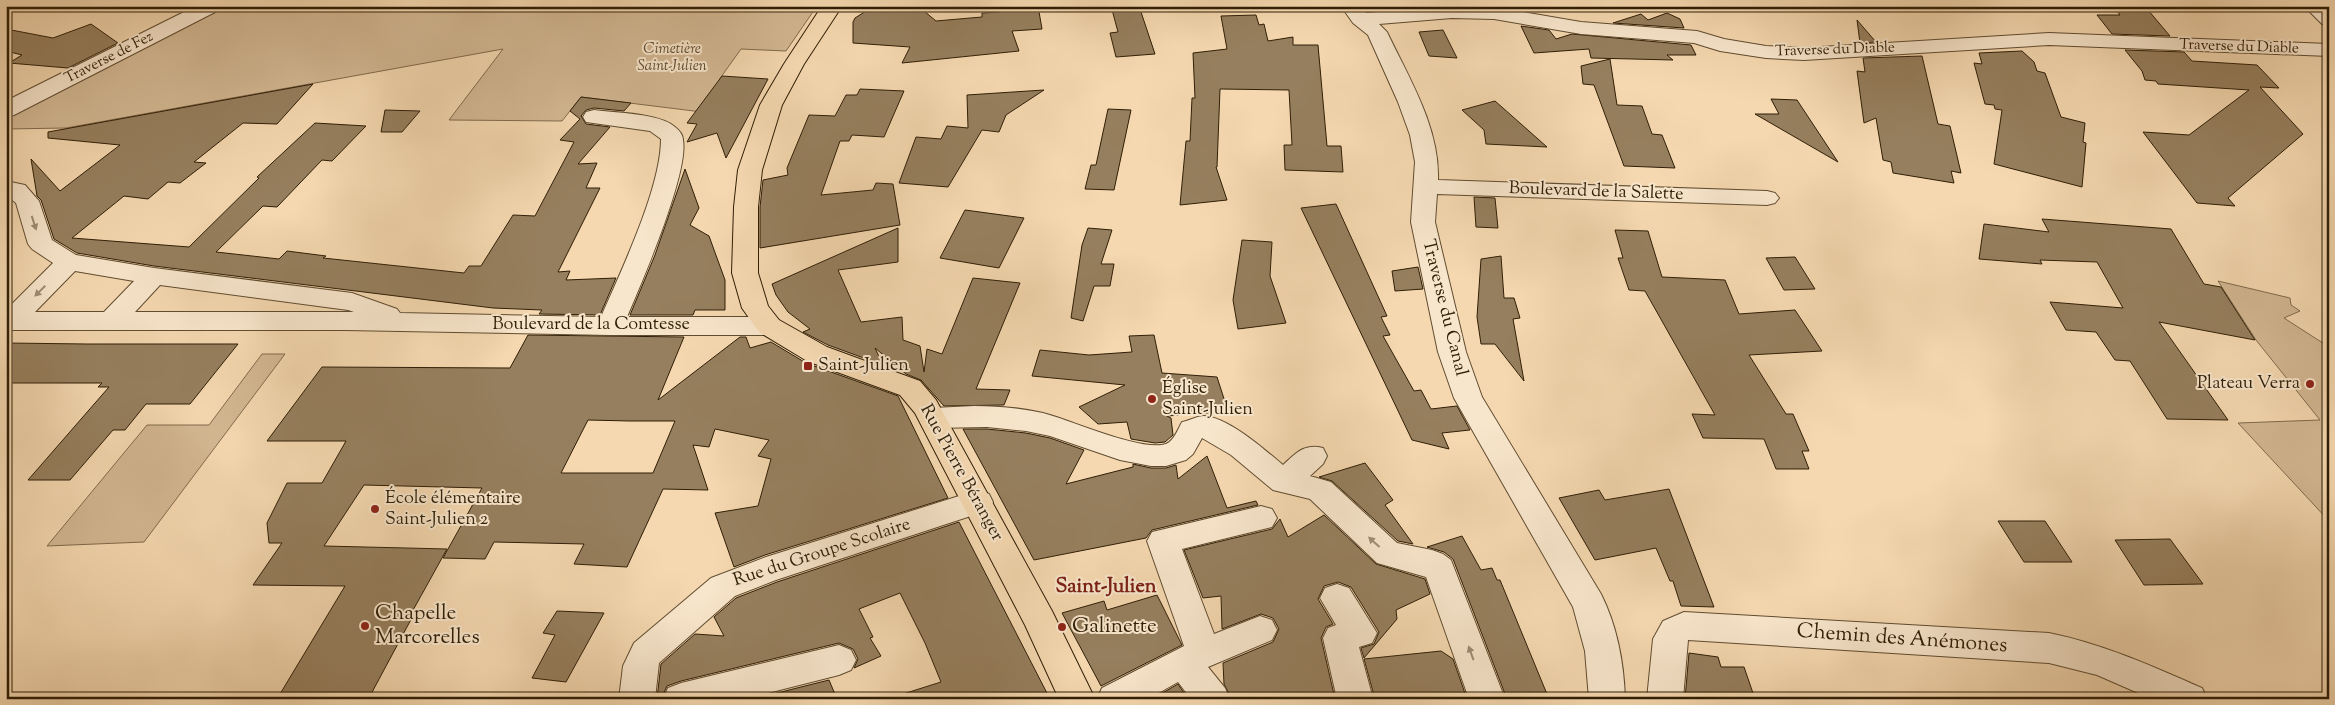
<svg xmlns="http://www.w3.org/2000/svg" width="2335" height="705" viewBox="0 0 2335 705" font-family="'Sorts Mill Goudy',serif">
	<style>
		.green { fill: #d3b893; stroke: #816b4c }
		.building { fill: #967f5e; stroke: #2f1e06; fill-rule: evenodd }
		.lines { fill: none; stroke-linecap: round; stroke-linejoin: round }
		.minor-casing { stroke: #604c30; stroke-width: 2 }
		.major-casing { stroke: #2f1e06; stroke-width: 2 }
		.minor { fill: #f8e6cc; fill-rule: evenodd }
		.major { fill: #f5d8b0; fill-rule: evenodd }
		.oneway { fill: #9e8c73 }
		.poi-dot { fill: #8f2418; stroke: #f8e6cc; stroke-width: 2 }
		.labels { text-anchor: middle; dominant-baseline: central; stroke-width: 4; stroke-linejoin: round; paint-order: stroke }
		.far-street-label { font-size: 15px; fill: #2f1e06; stroke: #f8e6cc }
		.far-park-label { font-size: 15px; font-style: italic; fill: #604c30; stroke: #f8e6cc }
		.street-label { font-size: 18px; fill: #2f1e06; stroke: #f8e6cc }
		.poi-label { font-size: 18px; fill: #2f1e06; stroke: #f8e6cc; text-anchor: start }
		.quarter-label { font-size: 20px; font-weight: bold; fill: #7a1f14; stroke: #f8e6cc }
		.near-poi-label { font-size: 21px; fill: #2f1e06; stroke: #f8e6cc; text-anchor: start }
		.near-street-label { font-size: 21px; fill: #2f1e06; stroke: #f8e6cc }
	</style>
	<rect width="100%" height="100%" fill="#f5d8b0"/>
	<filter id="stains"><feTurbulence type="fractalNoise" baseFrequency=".004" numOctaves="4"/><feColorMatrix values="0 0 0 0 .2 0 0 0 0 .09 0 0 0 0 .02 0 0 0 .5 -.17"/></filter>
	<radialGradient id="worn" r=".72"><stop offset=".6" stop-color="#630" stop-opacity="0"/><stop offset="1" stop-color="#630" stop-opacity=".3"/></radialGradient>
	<!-- green -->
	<g class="green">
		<polygon points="223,6 817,6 786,51 741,49 721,77 702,112 581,97 562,121 449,120 503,49 66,128 6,129 6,117"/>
		<polygon points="2218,281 2290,298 2291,305 2300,311 2284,318 2329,347 2329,521 2238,423 2320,420 2256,340"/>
		<polygon points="262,354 285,354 144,542 47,546 147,425 209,425"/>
	</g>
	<!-- building -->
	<g class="building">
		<polygon points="874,6 918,6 936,21 982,17 982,13 999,12 999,6 1038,6 1042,29 1012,31 1019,51 902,63 910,47 853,43 853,22 855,18"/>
		<polygon points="1111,6 1139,6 1155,54 1116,57 1110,33 1118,32"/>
		<polygon points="2115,8 2148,10 2170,36 2112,34 2097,15 2120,15"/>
		<polygon points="1667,13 1680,19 1684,28 1613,23 1641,14 1648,20"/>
		<polygon points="1256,15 1259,25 1264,24 1268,41 1293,37 1293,45 1318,45 1327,146 1341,146 1343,172 1285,170 1284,145 1292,145 1289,90 1220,89 1217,167 1216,167 1227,200 1180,205 1186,141 1190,141 1192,98 1195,98 1193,53 1227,49 1221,16"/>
		<polygon points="1857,20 1876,42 1860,43"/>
		<polygon points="91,24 118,43 68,68 9,63 22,55 6,51 6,29 53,38"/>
		<polygon points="1521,26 1549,30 1556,39 1572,34 1691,45 1696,55 1667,55 1673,60 1591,58 1589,49 1534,53"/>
		<polygon points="1443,30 1457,58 1429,56 1419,32"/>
		<polygon points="2125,50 2184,52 2192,61 2257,65 2279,88 2260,87 2303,134 2228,198 2235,206 2197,203 2143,132 2189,135 2249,90 2158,84 2156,81 2145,80 2142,71"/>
		<polygon points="2022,51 2034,62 2037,71 2045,73 2061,117 2085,123 2083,142 2086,143 2082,187 1994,164 2002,110 1995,109 1994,105 1985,104 1974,63 1982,64 1979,53"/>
		<polygon points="1922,56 1938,124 1950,126 1961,173 1951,171 1954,183 1893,173 1891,162 1883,160 1876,118 1864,123 1857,71 1865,72 1863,58"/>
		<polygon points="1610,59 1617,105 1642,106 1652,134 1662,135 1675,168 1624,166 1594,85 1583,84 1581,66"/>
		<polygon points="722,76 768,79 726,158 717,133 687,142 697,124 687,123"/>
		<polygon points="313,84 277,124 243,123 194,162 206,163 180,183 168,182 148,199 124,196 72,238 189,247 259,178 257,177 315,123 366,126 332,161 322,160 277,207 263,206 216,252 279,259 287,251 326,256 323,258 464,273 469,266 481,266 513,215 535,216 574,142 560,140 580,119 570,111 581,97 631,103 624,111 594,108 586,110 581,116 586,124 610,127 578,164 597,163 586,188 600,188 558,272 570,271 566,280 616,278 600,315 539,314 542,310 493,308 154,266 77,253 54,239 41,200 37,196 31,159 60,191 120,145 48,138 48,132"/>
		<polygon points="860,89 904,91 884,137 852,135 849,141 840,141 821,195 873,190 876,183 893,184 900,225 760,248 760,207 763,180 788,175 787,168 809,115 835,116 846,95 857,95"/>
		<polygon points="1044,90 1006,115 999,132 982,130 948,187 899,183 916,137 941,139 947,126 968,128 967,95"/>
		<polygon points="1771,99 1797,100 1838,162 1755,114 1779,114"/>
		<polygon points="1495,101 1503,108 1547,147 1486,144 1484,130 1462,110"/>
		<polygon points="1108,109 1131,110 1114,190 1085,189 1091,165 1096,165"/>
		<polygon points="385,110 420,111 402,132 381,132"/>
		<polygon points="685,169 699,208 690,225 709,236 725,280 725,310 695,310 693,315 630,315 655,255"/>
		<polygon points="1474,197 1495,198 1498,228 1476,227"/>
		<polygon points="1336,204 1387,316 1381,317 1390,335 1383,336 1414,391 1421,390 1431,409 1457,406 1470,430 1442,433 1449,449 1412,440 1301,208"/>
		<polygon points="965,210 1024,218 999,268 940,258"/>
		<polygon points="2042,219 2171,229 2204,284 2221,287 2255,340 2159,322 2228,420 2167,419 2130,361 2115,360 2096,332 2066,330 2050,302 2123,308 2097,262 2040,260 2042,264 1979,259 1984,224 2049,232"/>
		<polygon points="898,228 898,262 838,270 861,322 902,317 903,340 920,346 924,372 927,349 942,354 973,278 1020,283 976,389 1010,390 1004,405 944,406 921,380 906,374 875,348 883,365 828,345 803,332 810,329 788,312 776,295 772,284"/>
		<polygon points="1088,228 1112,230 1101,264 1114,264 1110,286 1094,286 1083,321 1071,318 1082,245"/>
		<polygon points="1615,230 1648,231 1662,277 1725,280 1739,314 1795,310 1822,351 1749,355 1786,414 1793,414 1809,451 1802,451 1809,469 1776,469 1764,439 1703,438 1692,414 1715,415 1645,291 1629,290 1618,258 1623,258"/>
		<polygon points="1242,240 1272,242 1270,276 1286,323 1238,329 1233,300"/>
		<polygon points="1501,256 1504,298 1514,298 1520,318 1513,319 1524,381 1495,344 1481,344 1477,317 1481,259"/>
		<polygon points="1795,257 1815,289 1784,290 1766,258"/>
		<polygon points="1418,267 1423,289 1395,291 1392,271"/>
		<path d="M528 335 684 337 658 400 740 337H746L750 348 771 342 806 363 898 396 948 498 765 555 734 567 715 513 758 506 771 459 758 456 769 440 715 429 709 447 693 445 708 490 663 489 627 567 574 564 584 544 494 542 485 559 443 558 482 488 364 485 324 546 447 549 412 612H415L370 696 280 694 345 586 253 585 282 543H269L267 523 287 483H322L346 441H267L322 367 510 368ZM588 420 630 421H675L653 473H561Z"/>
		<polygon points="1154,335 1162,373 1217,377 1226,405 1220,406 1220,412 1167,416 1171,418 1173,435 1165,442 1155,443 1131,439 1127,422 1098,424 1079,407 1125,385 1032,376 1040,350 1089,355 1132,352 1129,336"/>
		<polygon points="6,343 87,344 238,344 190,404 146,404 125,430 113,430 70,480 28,480 109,387 98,387 102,383 6,383"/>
		<polygon points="963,429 987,429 1026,433 1050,438 1084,450 1066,484 1133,467 1133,464 1151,468 1166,468 1176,465 1178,479 1207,456 1227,508 1256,501 1258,505 1152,530 1146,538 1034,560"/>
		<polygon points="1365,463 1393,500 1385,505 1413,544 1398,541 1332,481 1319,477"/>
		<polygon points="1669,489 1714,607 1681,606 1673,581 1670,581 1656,548 1595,560 1559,498 1599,490 1605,500"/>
		<polygon points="1324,515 1376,564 1425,579 1430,594 1396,610 1397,619 1364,658 1361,648 1374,644 1379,632 1351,587 1338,582 1324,586 1318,599 1333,624 1326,627 1321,638 1335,699 1232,699 1224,684 1223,663 1273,642 1279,629 1273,618 1261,614 1222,629 1221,596 1203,598 1184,550 1272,529 1280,519 1288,537"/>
		<polygon points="1998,521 2045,521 2072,562 2024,562"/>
		<polygon points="959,522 1050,699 904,699 903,694 941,682 925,643 900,593 859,609 873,637 870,638 881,656 854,668 858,659 853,649 839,643 681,681 667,686 661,699 657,699 661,664 695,634 724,636 714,617 736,598 777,582"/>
		<polygon points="1462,536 1481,570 1492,568 1497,580 1500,580 1549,699 1507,699 1453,559 1444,552 1427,547"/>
		<polygon points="2170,539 2203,584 2144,585 2115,540"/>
		<polygon points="1157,595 1182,645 1101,686 1062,613 1104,601 1107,610"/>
		<polygon points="557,611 604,613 566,682 532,678 555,635 543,633"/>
		<polygon points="1441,651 1453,659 1467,699 1375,699 1364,659"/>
		<polygon points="1689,653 1718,657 1721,667 1744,667 1755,699 1685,699"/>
		<polygon points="829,680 837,699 753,699"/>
		<polygon points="1178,684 1188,699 1152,699"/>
	</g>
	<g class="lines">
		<!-- minor casing -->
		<g class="minor-casing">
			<g id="minor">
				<polygon points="196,6 222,6 219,10 14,115 6,117 6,101"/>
				<path d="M1341 6H1361L1366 13 1450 6 1494 7 1581 22 1697 31 1724 39 1766 46 1804 48 2049 33 2329 44V56L2049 45 1804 60 1766 58 1720 51 1694 43 1581 34 1494 19 1452 18 1379 24 1387 32C1409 78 1440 128 1438 180L1767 191 1775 193 1779 198 1775 203 1767 205 1437 194 1435 222 1466 352 1482 397 1601 594C1617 626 1624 663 1625 699H1589L1585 651 1573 607 1454 398 1438 352 1411 222 1415 162 1410 135 1398 102 1368 35 1353 23Z"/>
				<polygon points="2304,6 2326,6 2329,9 2329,26 2322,24"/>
				<path d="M594 110C615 113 660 113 675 127 679 130 683 135 683 140 689 173 642 282 627 317H769L779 320 782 326 779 332 769 335H610L345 330H6V310L53 263 32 249 28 244 16 203 6 195V181L25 185 39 201 52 240 76 255 154 268 352 293 397 309 400 313 601 317C621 271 661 188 661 139L650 131 586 122 583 117 586 112ZM75 271 134 281 104 312H35ZM160 285 348 310 354 312H135Z"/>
				<path d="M974 406C997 406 1021 408 1043 413 1071 420 1141 452 1166 444 1174 441 1178 429 1182 422 1188 421 1197 416 1204 416 1228 417 1265 450 1283 465 1296 453 1304 443 1323 448L1327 456 1323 464 1310 476 1331 482 1397 543 1432 550 1443 554 1451 560 1505 699H1469L1426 577 1377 563 1310 499 1273 490 1231 455 1202 438 1193 454 1186 460 1166 466H1151L1120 460 1050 436 1026 431 987 427 933 428 923 425 919 418 923 411 933 408Z"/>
				<polygon points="978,490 989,494 993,502 989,510 776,580 735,596 659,663 655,699 619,699 623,666 634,643 711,578 766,557"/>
				<polygon points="1261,506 1272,509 1277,518 1272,527 1182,549 1214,634 1260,616 1272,620 1277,630 1272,640 1208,667 1225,688 1230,699 1191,699 1178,682 1148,699 1097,699 1102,688 1184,646 1147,541 1152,532"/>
				<polygon points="1337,584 1349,588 1377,633 1372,643 1359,647 1373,699 1337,699 1323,638 1328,628 1336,625 1320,598 1325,588"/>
				<path d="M1684 612 2049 633C2103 644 2152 666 2202 688L2207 699H2152L2097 675 2049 663 1688 640 1683 699H1647L1653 639 1663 621Z"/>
				<polygon points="839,645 851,650 856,660 851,670 839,675 744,699 663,699 668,688 681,683"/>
			</g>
		</g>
		<!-- major casing -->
		<g class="major-casing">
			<polygon id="major" points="822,6 842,6 804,64 782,105 762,170 758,207 758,273 768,306 779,320 827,347 920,381 936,400 1052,611 1095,699 1059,699 1025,625 915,413 900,395 807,361 759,332 742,308 732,273 734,207 738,170 760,105 784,64"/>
		</g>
		<!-- minor -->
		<use href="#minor" class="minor"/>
		<!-- major -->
		<use href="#major" class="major"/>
	</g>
	<!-- one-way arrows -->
	<defs><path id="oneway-solid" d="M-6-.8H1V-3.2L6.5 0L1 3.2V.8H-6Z" transform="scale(1.25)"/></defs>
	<g class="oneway">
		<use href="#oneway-solid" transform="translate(34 223) rotate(72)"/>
		<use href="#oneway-solid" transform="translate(40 291) rotate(135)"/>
		<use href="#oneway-solid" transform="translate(1374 542) rotate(-138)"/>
		<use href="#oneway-solid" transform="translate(1471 653) rotate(-110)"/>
	</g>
	<!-- markers -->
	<g class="poi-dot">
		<rect x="803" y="361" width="10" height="10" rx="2.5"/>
		<circle cx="2310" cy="384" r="5"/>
		<circle cx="1152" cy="399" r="5"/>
		<circle cx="375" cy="509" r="5"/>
		<circle cx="365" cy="626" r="5"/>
		<circle cx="1062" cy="627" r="5"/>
	</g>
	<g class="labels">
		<!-- far-street labels -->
		<g class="far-street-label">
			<text transform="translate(2239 47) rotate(2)">Traverse du Diable</text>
			<text transform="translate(1835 50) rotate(-2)">Traverse du Diable</text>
			<text transform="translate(109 58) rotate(-27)">Traverse de Fez</text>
		</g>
		<!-- far-park labels -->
		<g class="far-park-label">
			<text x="672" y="49">Cimetière<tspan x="672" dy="17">Saint-Julien</tspan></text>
		</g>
		<!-- street labels -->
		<g class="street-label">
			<text transform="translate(1596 192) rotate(2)">Boulevard de la Salette</text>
			<text transform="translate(1444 308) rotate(76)">Traverse du Canal</text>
			<text x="591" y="325">Boulevard de la Comtesse</text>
			<text transform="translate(961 473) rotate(61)">Rue Pierre Béranger</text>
			<text transform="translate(822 553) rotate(-18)">Rue du Groupe Scolaire</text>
		</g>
		<!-- poi labels -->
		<g class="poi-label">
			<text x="818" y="366">Saint-Julien</text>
			<text x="2300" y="384" text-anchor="end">Plateau Verra</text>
			<text x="1162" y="389">Église<tspan x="1162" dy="21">Saint-Julien</tspan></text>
			<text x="385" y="499">École élémentaire<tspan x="385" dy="21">Saint-Julien 2</tspan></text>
		</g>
		<!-- quarter labels -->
		<g class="quarter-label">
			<text x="1106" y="587">Saint-Julien</text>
		</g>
		<!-- near-poi labels -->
		<g class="near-poi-label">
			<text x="375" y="614">Chapelle<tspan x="375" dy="24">Marcorelles</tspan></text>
			<text x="1072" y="627">Galinette</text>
		</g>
		<!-- near-street labels -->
		<g class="near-street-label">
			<text transform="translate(1902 639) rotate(4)">Chemin des Anémones</text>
		</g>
	</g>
	<!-- margin -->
	<rect width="2335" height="705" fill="none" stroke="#f5d8b0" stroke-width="25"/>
	<rect x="8" y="8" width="2320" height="690" fill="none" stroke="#2f1e06" stroke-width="2.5"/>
	<rect x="12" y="12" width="2310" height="680" fill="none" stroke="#2f1e06"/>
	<rect width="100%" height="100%" filter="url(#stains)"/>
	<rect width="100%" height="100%" fill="url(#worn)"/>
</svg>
